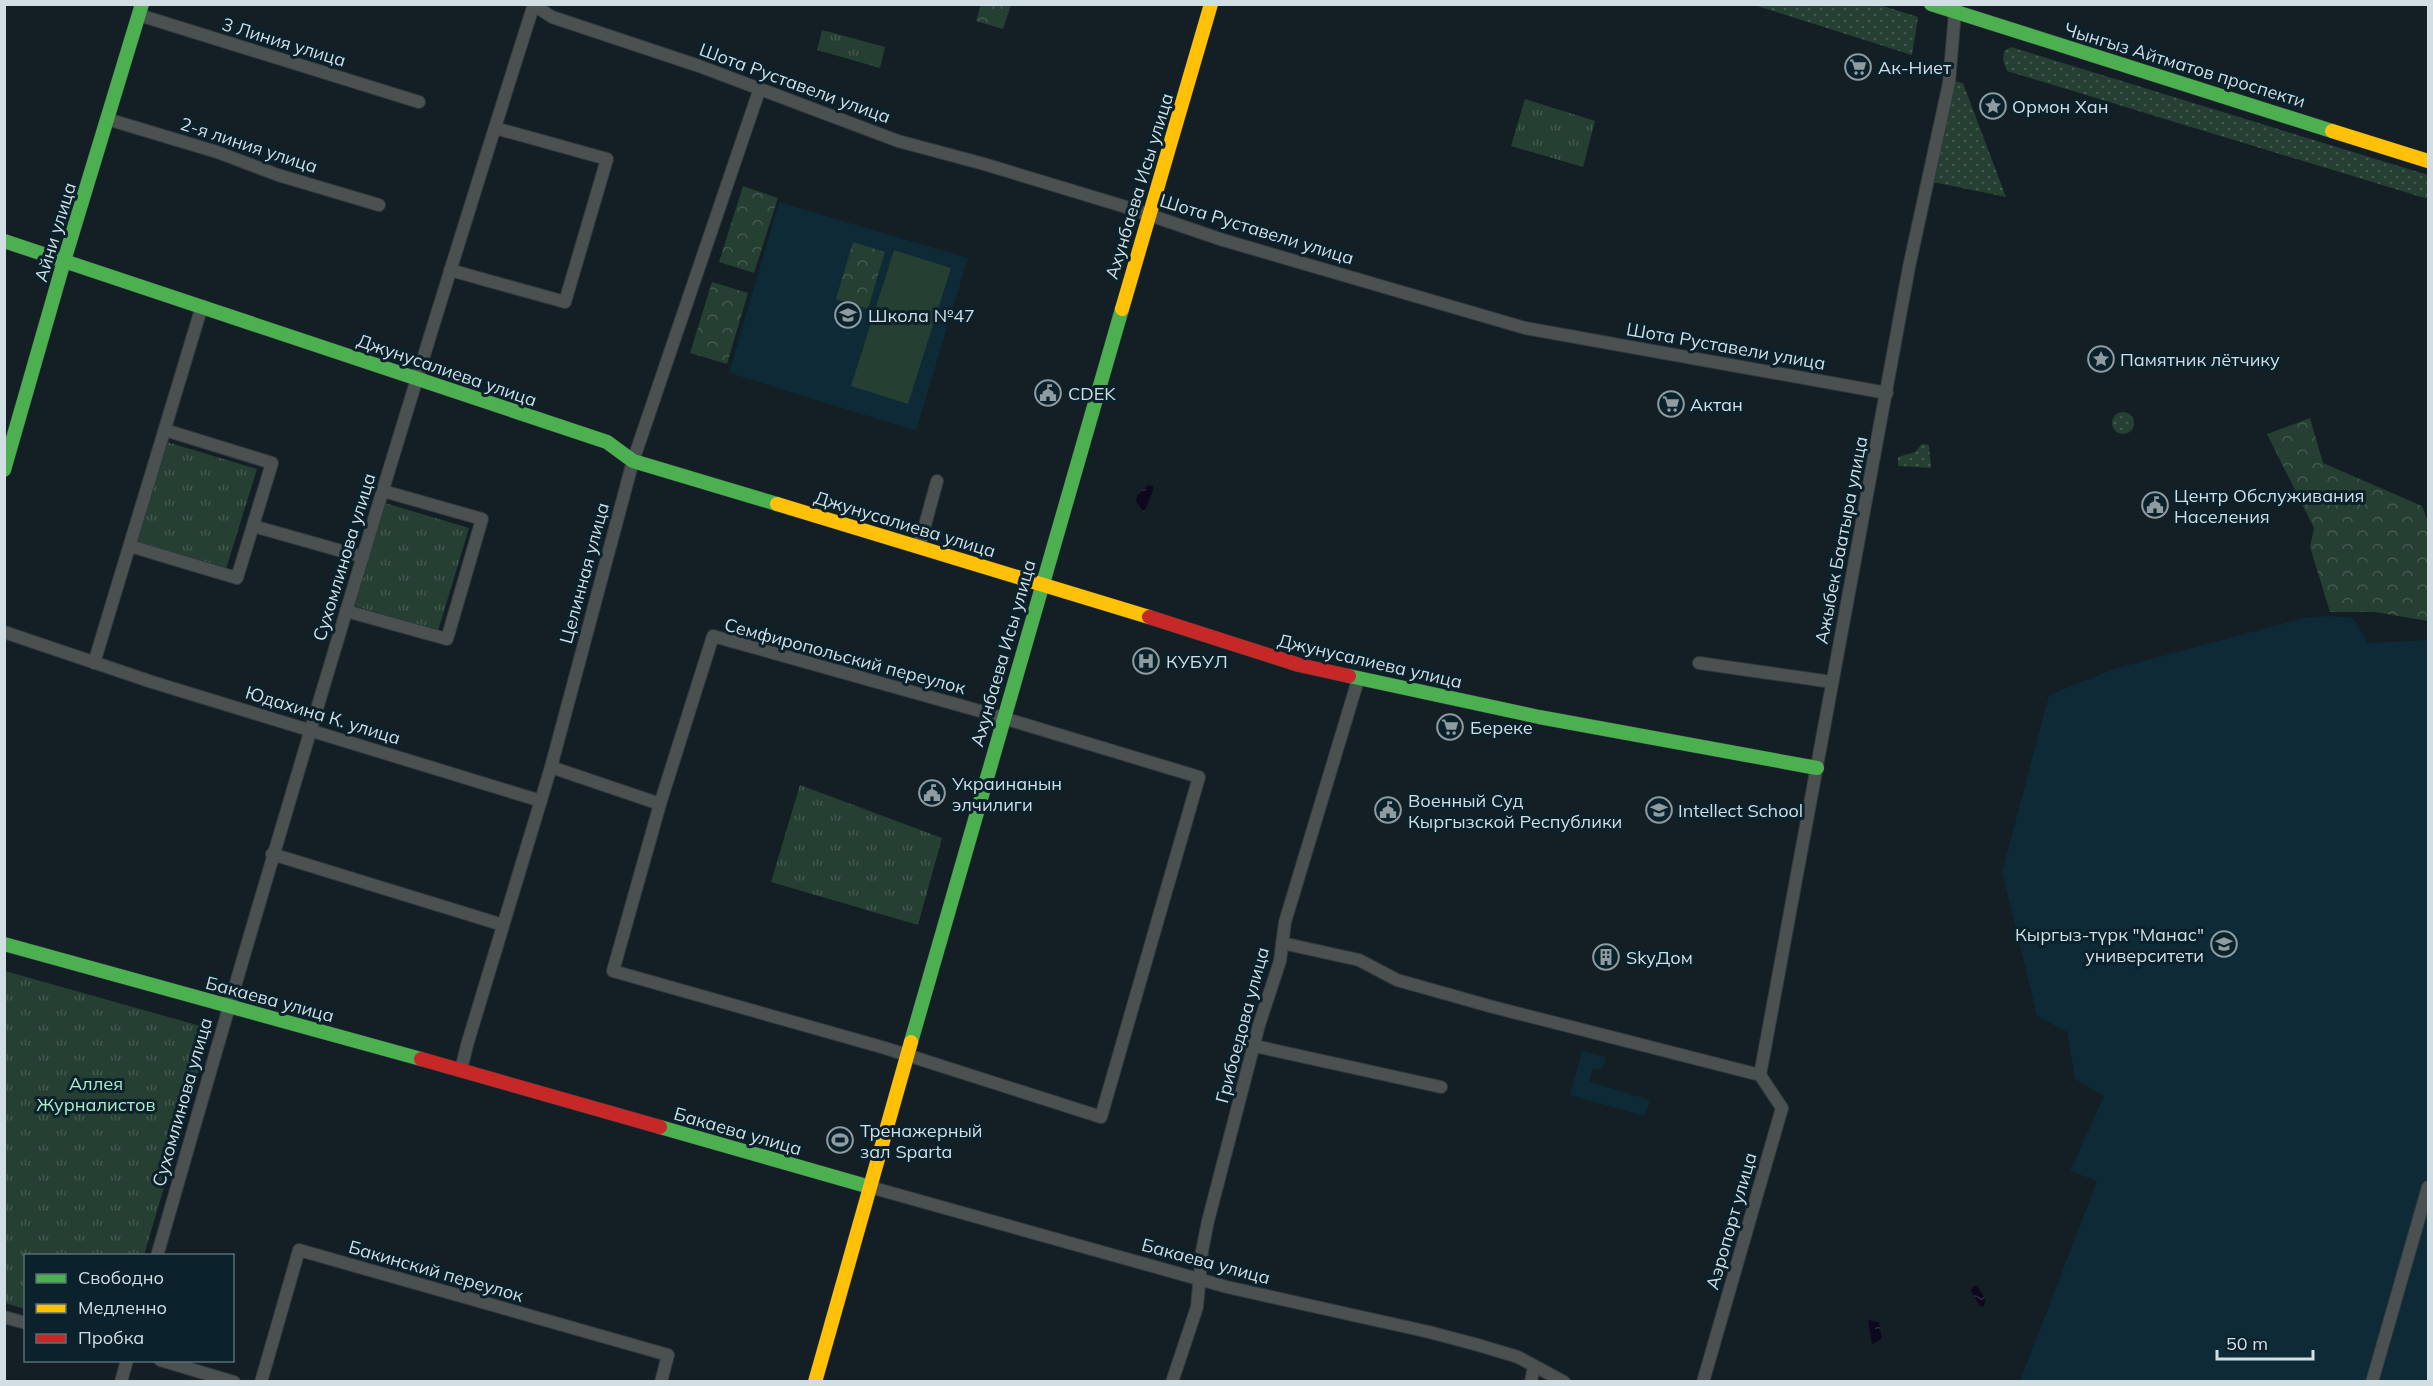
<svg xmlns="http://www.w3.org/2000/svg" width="2433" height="1386" viewBox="0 0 2433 1386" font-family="Mulish,sans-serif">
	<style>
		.built { fill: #0d2a36 }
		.grass { fill: url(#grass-dots) }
		.forest { fill: url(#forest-crowns) }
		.park { fill: url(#park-tufts) }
		.garden { fill: #253f32 }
		.water { fill: url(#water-ripples) }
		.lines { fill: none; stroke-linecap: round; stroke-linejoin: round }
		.street-casing { stroke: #2f393d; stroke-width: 14 }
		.fast-casing { stroke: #2f393d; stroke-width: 15 }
		.slow-casing { stroke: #2f393d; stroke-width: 15 }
		.jam-casing { stroke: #2f393d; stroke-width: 15 }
		.street { stroke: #4b5051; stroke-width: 12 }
		.fast { stroke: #4caf50; stroke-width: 14 }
		.slow { stroke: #ffc107; stroke-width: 14 }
		.jam { stroke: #c62828; stroke-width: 14 }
		.labels { text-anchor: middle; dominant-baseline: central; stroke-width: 6; stroke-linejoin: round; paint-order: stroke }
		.street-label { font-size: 18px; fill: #d1dfe5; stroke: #0b222c }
		.poi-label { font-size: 18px; fill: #d1dfe5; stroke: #0b222c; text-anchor: start }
		.park-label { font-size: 18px; fill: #acebc6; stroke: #0b222c }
	</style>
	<defs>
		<pattern id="grass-dots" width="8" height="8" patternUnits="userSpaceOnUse" patternTransform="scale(1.5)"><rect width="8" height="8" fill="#253f32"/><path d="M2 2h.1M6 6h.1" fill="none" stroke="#445a50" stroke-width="1.8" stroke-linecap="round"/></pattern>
		<pattern id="forest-crowns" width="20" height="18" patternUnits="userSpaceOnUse" patternTransform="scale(1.5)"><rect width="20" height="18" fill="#253f32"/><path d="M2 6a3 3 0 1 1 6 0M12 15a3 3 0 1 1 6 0" fill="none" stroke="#445a50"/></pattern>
		<pattern id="park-tufts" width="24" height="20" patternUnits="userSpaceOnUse" patternTransform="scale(1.5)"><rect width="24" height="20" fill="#253f32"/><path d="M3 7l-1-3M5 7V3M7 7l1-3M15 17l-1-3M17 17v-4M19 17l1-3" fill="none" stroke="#445a50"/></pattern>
		<pattern id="water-ripples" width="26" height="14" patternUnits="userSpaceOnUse" patternTransform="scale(1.5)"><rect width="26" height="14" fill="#0e081f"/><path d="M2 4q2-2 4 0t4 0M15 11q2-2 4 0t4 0" fill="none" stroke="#302c3f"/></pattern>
	</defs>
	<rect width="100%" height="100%" fill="#131f24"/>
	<!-- built -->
	<g class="built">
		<polygon points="779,202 968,258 916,431 729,373"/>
		<polygon points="2330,616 2353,618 2368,643 2428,640 2428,1381 2020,1381 2097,1181 2070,1171 2104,1096 2075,1079 2067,1032 2037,1016 2002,872 2049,695 2114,669 2304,618"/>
		<polygon points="1582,1051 1606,1057 1602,1070 1593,1068 1589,1082 1650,1100 1645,1116 1570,1095"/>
	</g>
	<!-- grass -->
	<g class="grass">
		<polygon points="1754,5 1880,5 1918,17 1912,55"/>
		<polygon points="2011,47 2428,175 2428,199 2007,71 2003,60 2004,51"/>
		<polygon points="1955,81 1963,83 2006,197 1933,182"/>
		<circle cx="2123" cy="423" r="11"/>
		<polygon points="1922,444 1929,445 1931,468 1898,466 1898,457 1915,452"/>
	</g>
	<!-- forest -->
	<g class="forest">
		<polygon points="981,4 1011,5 1003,29 976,21"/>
		<polygon points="743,186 778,198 754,273 719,262"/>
		<polygon points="853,242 885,252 868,309 836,299"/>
		<polygon points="712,282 748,293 727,364 690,353"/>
		<polygon points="2310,418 2323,463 2422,506 2428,522 2428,621 2375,612 2330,612 2310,547 2314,528 2267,434"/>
	</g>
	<!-- park -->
	<g class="park">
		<polygon points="822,30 885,47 880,68 817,50"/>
		<polygon points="1525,99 1595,121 1583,167 1511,146"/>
		<polygon points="167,442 257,469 226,569 137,542"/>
		<polygon points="385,503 469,528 438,631 355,606"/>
		<polygon points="800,785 942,838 918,925 771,882"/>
		<polygon points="5,971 211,1029 144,1255 26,1256 25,1309 5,1303"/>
	</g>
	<!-- garden -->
	<polygon class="garden" points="894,250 951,268 908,404 851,386"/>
	<!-- water -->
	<g class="water">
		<polygon points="1148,485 1153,486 1153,490 1144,513 1136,501 1137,496"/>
		<polygon points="1973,1286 1977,1286 1986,1300 1983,1307 1979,1305 1971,1291"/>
		<polygon points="1868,1320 1879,1322 1882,1338 1872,1345"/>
	</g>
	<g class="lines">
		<!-- street casing -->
		<g class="street-casing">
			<g id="street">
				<polyline points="532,4 552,17 699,66 898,141 984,164 1126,207 1223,240 1525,328 1887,393"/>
				<polyline points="139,15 419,102"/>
				<polyline points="107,119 217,152 278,175 379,205"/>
				<polyline points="450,270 565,302 607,159 495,128"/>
				<polyline points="253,526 363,557"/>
				<polyline points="130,546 237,578 272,463 165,430"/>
				<polyline points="919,547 937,481"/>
				<polyline points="346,611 447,639 482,519 383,491"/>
				<polyline points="4,632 152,682 541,801"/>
				<polygon points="713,636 980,711 1199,777 1101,1117 885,1048 613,971 660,804"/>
				<polyline points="94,663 202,306"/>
				<polyline points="1699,663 1832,682"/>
				<polyline points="551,767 660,804"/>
				<polyline points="272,854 503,925"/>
				<polyline points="1282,943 1359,960 1397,980 1493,1007 1760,1075"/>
				<polyline points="1255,1046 1441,1087"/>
				<polyline points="461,1070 467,1045 551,767 633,461 759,91"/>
				<polyline points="1760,1075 1909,267 1949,83 1955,12"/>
				<polyline points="870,1187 1227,1287 1429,1332 1478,1345 1518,1357 1564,1382"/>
				<path d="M157 1256C277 837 402 419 534 4"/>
				<polyline points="4,1317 26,1323"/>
				<polyline points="160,1360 234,1382"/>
				<polyline points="121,1382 127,1360"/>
				<polyline points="261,1382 299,1250 668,1355 661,1382"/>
				<polyline points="1172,1382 1197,1307 1202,1251 1208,1221 1259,1025 1280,961 1285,922 1358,680"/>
				<polyline points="1531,1382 1534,1366"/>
				<polyline points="1703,1382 1782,1108 1760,1075"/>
				<polyline points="2372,1382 2428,1187"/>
			</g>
		</g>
		<!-- fast casing -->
		<g class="fast-casing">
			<g id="fast">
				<polyline points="1931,4 2332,131"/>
				<polyline points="4,241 607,442 633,461 777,504"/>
				<polyline points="4,470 64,261 142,4"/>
				<polyline points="1349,676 1539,717 1817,768"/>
				<polyline points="4,944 421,1059"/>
				<polyline points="911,1042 1122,309"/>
				<polyline points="660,1127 870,1187"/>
			</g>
		</g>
		<!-- slow casing -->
		<g class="slow-casing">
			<g id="slow">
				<polyline points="2332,131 2428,161"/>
				<polyline points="1122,309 1211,4"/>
				<polyline points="777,504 1149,617"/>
				<polyline points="815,1382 911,1042"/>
			</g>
		</g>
		<!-- jam casing -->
		<g class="jam-casing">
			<g id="jam">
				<polyline points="1149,617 1299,665 1349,676"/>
				<polyline points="421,1059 660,1127"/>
			</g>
		</g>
		<!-- street -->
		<use href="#street" class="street"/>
		<!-- fast -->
		<use href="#fast" class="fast"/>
		<!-- slow -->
		<use href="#slow" class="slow"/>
		<!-- jam -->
		<use href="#jam" class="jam"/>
	</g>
	<!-- icons -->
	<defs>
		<g id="supermarket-ring" transform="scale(1.35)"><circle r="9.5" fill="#0b222c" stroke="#8e9ca1" stroke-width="1.5"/><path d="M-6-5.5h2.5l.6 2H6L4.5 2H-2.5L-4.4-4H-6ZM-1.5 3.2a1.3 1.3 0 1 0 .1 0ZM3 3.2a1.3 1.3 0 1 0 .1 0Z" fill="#8e9ca1"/></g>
		<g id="sight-ring" transform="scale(1.35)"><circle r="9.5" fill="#0b222c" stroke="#8e9ca1" stroke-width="1.5"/><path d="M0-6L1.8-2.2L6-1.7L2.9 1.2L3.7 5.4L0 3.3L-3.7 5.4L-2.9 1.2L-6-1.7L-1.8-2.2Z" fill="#8e9ca1"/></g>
		<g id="school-ring" transform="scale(1.35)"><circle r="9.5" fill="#0b222c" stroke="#8e9ca1" stroke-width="1.5"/><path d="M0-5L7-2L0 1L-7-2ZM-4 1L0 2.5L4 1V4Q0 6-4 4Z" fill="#8e9ca1"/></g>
		<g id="civic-ring" transform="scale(1.35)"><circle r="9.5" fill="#0b222c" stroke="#8e9ca1" stroke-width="1.5"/><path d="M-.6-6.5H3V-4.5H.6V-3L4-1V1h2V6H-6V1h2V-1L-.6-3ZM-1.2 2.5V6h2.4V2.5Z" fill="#8e9ca1"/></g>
		<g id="hospital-ring" transform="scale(1.35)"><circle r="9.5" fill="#0b222c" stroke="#8e9ca1" stroke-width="1.5"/><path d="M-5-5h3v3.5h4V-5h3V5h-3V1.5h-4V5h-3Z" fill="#8e9ca1"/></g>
		<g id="university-ring" transform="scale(1.35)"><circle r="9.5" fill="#0b222c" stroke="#8e9ca1" stroke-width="1.5"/><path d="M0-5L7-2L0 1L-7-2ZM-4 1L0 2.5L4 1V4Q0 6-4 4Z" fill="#8e9ca1"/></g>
		<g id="building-ring" transform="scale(1.35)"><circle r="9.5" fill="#0b222c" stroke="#8e9ca1" stroke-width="1.5"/><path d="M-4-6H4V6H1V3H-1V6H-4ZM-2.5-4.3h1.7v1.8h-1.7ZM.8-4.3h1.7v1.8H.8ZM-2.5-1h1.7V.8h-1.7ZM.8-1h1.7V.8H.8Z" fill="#8e9ca1"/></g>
		<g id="stadium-ring" transform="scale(1.35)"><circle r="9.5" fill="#0b222c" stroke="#8e9ca1" stroke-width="1.5"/><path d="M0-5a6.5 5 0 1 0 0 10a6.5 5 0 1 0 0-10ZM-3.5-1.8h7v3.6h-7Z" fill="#8e9ca1"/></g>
	</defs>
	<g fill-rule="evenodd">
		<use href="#supermarket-ring" x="1858" y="67"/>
		<use href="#sight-ring" x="1993" y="106"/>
		<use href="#school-ring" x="848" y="315"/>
		<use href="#sight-ring" x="2101" y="359"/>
		<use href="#civic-ring" x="1048" y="393"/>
		<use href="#supermarket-ring" x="1671" y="404"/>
		<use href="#civic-ring" x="2155" y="505"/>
		<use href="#hospital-ring" x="1146" y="661"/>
		<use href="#supermarket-ring" x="1450" y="727"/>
		<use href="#civic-ring" x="932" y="793"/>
		<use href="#civic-ring" x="1388" y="810"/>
		<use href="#school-ring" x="1659" y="810"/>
		<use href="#university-ring" x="2224" y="944"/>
		<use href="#building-ring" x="1606" y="957"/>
		<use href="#stadium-ring" x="840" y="1140"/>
	</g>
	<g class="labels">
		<!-- street labels -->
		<g class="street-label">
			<text transform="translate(284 42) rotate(17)">3 Линия улица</text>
			<text transform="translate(2185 65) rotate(17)">Чынгыз Айтматов проспекти</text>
			<text transform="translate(795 83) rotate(20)">Шота Руставели улица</text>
			<text transform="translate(249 145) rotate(18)">2-я линия улица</text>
			<text transform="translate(1139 186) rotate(-73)">Ахунбаева Исы улица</text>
			<text transform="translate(1257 229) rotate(17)">Шота Руставели улица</text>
			<text transform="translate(55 232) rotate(-73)">Айни улица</text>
			<text transform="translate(1726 346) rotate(10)">Шота Руставели улица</text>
			<text transform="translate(447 370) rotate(19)">Джунусалиева улица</text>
			<text transform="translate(905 524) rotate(17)">Джунусалиева улица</text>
			<text transform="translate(1841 540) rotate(-79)">Ажыбек Баатыра улица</text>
			<text transform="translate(344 557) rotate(-73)">Сухомлинова улица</text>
			<text transform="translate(584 573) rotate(-75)">Целинная улица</text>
			<text transform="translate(1003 653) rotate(-74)">Ахунбаева Исы улица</text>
			<text transform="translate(845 656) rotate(15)">Семфиропольский переулок</text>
			<text transform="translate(1370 661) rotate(13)">Джунусалиева улица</text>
			<text transform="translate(323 715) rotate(17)">Юдахина К. улица</text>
			<text transform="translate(270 999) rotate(15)">Бакаева улица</text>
			<text transform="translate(1242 1025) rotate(-75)">Грибоедова улица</text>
			<text transform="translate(182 1102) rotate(-74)">Сухомлинова улица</text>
			<text transform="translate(738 1131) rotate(16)">Бакаева улица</text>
			<text transform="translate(1731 1221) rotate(-74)">Аэропорт улица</text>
			<text transform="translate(1206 1261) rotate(15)">Бакаева улица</text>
			<text transform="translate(436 1271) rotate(16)">Бакинский переулок</text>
		</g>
		<!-- poi labels -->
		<g class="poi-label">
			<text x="1878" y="67">Ак-Ниет</text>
			<text x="2012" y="106">Ормон Хан</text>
			<text x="868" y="315">Школа №47</text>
			<text x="2120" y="359">Памятник лётчику</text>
			<text x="1068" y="393">CDEK</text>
			<text x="1690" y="404">Актан</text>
			<text x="2174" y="495">Центр Обслуживания<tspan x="2174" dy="21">Населения</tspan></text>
			<text x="1166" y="661">КУБУЛ</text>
			<text x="1470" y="727">Береке</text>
			<text x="952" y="783">Украинанын<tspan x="952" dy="21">элчилиги</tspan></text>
			<text x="1408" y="800">Военный Суд<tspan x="1408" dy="21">Кыргызской Республики</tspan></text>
			<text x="1678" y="810">Intellect School</text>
			<text x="2204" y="934" text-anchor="end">Кыргыз-түрк "Манас"<tspan x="2204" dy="21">университети</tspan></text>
			<text x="1626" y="957">SkyДом</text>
			<text x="860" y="1130">Тренажерный<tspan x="860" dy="21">зал Sparta</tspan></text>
		</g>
		<!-- park labels -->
		<g class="park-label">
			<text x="96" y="1083">Аллея<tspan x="96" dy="21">Журналистов</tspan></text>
		</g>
	</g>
	<!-- border -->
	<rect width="2433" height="1386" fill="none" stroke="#d1dfe5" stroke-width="12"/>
	<!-- legend -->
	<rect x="24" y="1254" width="210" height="108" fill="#0b222c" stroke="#5a6e76" stroke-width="1.5"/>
	<rect x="36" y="1274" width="30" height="9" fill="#4caf50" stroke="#5a6e76" stroke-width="1.5"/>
	<text x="78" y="1284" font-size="18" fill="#d1dfe5">Свободно</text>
	<rect x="36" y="1304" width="30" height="9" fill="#ffc107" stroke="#5a6e76" stroke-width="1.5"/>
	<text x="78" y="1314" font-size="18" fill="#d1dfe5">Медленно</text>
	<rect x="36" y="1334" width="30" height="9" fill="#c62828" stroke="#5a6e76" stroke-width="1.5"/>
	<text x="78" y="1344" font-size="18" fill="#d1dfe5">Пробка</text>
	<!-- scale -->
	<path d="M2217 1350v9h96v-9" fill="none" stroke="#d1dfe5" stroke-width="3"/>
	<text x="2226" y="1350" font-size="18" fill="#d1dfe5" stroke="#0b222c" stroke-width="4.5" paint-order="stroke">50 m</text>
</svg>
